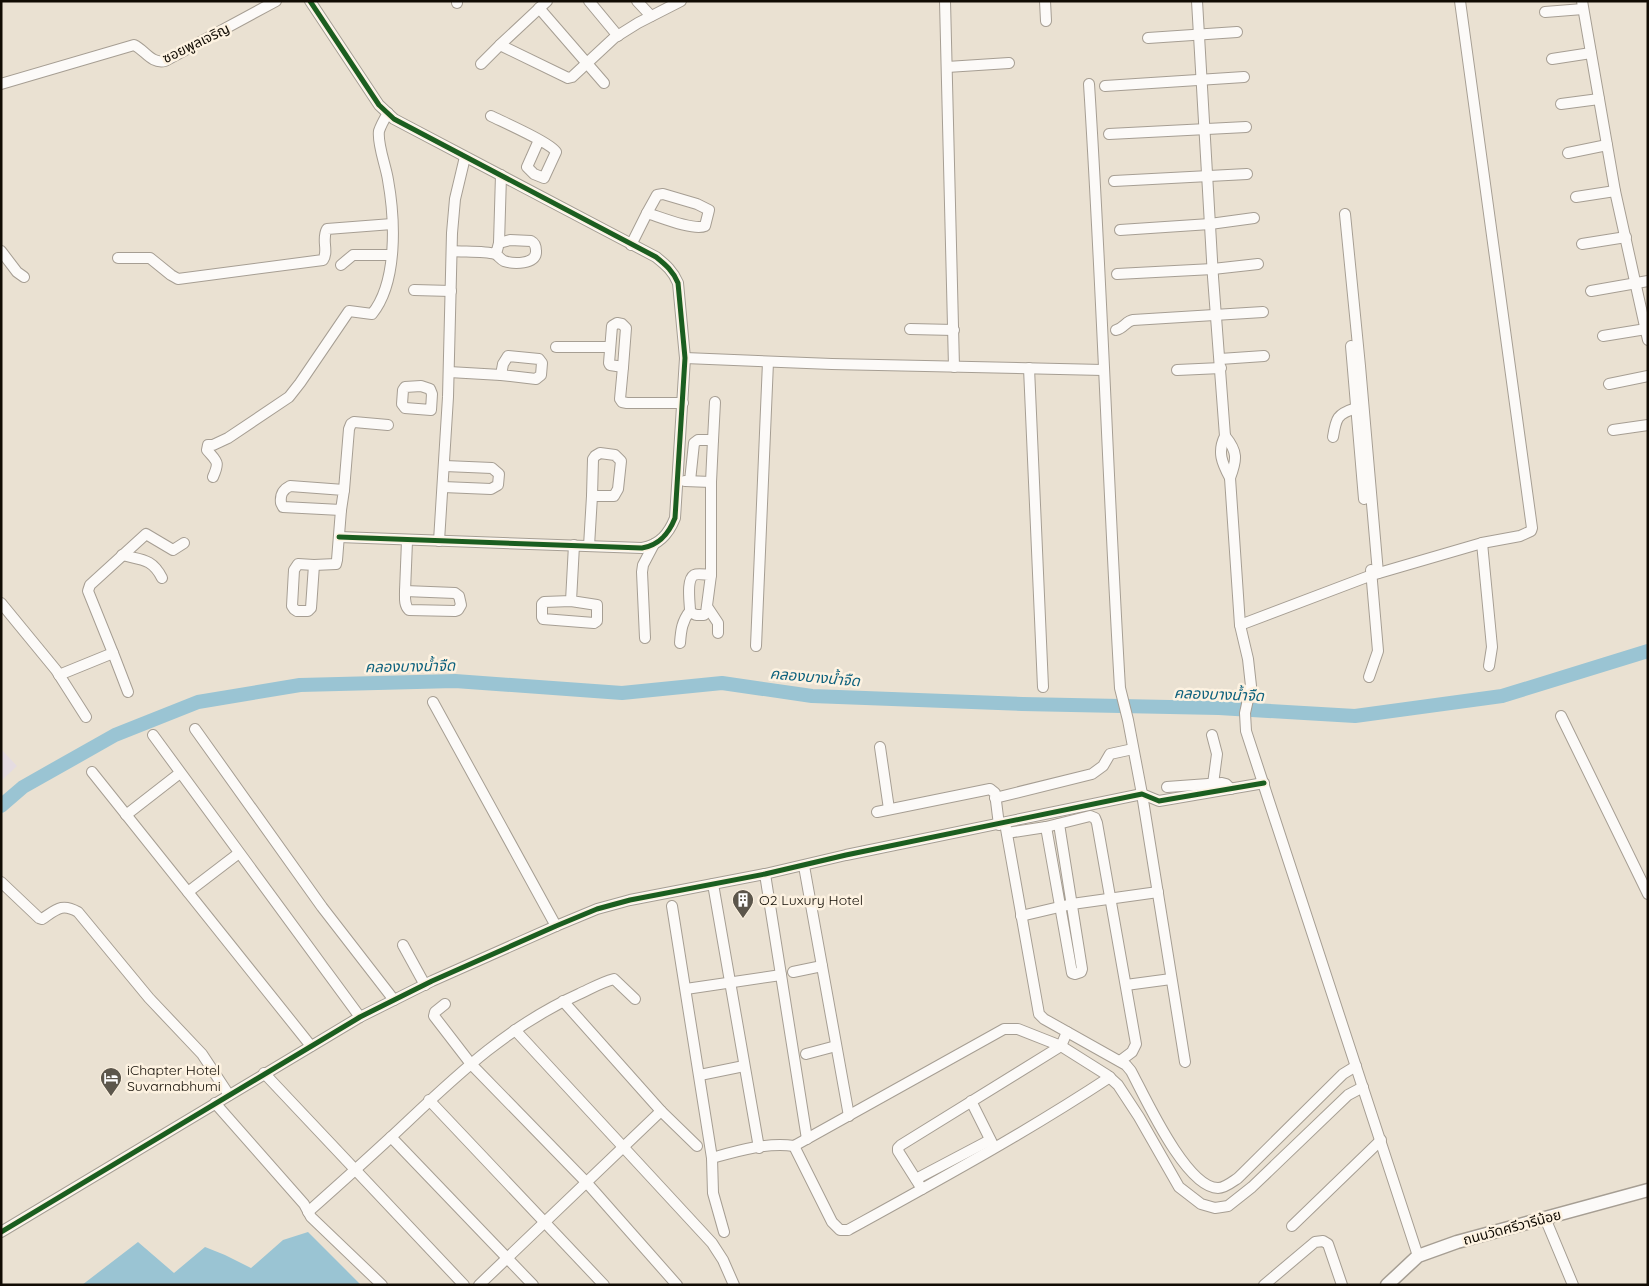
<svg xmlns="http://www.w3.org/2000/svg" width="1649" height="1286" viewBox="0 0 1649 1286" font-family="Quicksand,'Noto Sans Thai',sans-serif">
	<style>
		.industrial { fill: #e5dce1 }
		.water { fill: #9ac4d3 }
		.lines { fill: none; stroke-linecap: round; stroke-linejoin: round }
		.river { stroke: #9ac4d3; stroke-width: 14 }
		.minor-casing { stroke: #a69e93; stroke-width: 12 }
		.major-casing { stroke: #a69e93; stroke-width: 15 }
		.minor { stroke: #fcfaf8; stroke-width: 10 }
		.major { stroke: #fcfaf8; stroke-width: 12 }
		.cycleway-casing { stroke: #fdf2e1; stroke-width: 8 }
		.cycleway { stroke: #1b5e20; stroke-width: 5 }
		.labels { text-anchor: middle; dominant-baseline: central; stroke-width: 5; stroke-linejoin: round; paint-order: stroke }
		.street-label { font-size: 14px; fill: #100b03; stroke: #fdf2e1 }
		.poi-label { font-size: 14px; fill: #100b03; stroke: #fdf2e1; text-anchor: start }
		.water-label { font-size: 15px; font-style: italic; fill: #0d617d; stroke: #fdf2e1 }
	</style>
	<rect width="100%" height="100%" fill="#eae1d2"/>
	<!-- industrial -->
	<polygon class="industrial" points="1,749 17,766 1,781"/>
	<!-- water -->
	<polygon class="water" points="308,1232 361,1285 82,1285 138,1242 174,1273 205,1247 225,1255 251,1268 283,1240"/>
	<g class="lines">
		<!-- river -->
		<polyline class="river" points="1,806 23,787 115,735 198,702 300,685 455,681 622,693 722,683 812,696 1022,704 1219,708 1355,716 1502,696 1648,651"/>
		<!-- minor casing -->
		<g class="minor-casing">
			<g id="minor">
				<path d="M310 1 379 105 394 119 656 257C666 265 673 271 678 283L685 358 675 518C669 533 660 545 642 548L339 537"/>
				<polyline points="457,1 457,3"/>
				<polyline points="589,1 618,36"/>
				<polyline points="637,1 651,16"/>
				<polyline points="945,1 954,367"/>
				<polyline points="1045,1 1046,21"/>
				<path d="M1197 1 1213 277 1225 436C1217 452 1222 463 1230 478"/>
				<polyline points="1582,1 1615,191 1648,340"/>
				<polyline points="539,8 604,83"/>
				<polyline points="1545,12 1583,9"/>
				<polyline points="1148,38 1237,32"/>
				<polyline points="500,45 568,78 572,77 614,38 638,23 681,1"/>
				<polyline points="1552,59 1591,53"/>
				<polyline points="481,64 500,45 547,1"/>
				<polyline points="947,67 1009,63"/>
				<path d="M1 84 134 45C145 50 151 64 165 61L276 1"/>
				<path d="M1089 84C1102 285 1108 487 1120 688L1128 720 1142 794 1185 1062"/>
				<polyline points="1105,86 1244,77"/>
				<polyline points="1561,104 1599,99"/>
				<path d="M491 116C503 122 551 143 556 152L544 178 534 174 527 167 539 140"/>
				<polyline points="1109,134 1246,127"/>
				<polyline points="1568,153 1607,145"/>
				<polyline points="1114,181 1247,174"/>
				<path d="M663 194 697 204 709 210 705 226C694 231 660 217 647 213L657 195Z"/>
				<polyline points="1576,197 1615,191"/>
				<polyline points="1345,214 1360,366 1378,573"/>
				<polyline points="1120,230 1210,224 1254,218"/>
				<polyline points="499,243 501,175"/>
				<polyline points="1582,244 1626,237"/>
				<polyline points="631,245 647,213"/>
				<polyline points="1,251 17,272 24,277"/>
				<path d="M452 251C463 252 485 251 495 254 498 255 500 259 504 261 513 264 537 265 536 251 536 246 535 243 531 241L510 240 499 243 496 254"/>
				<path d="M118 258H150L171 275 178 279 323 260C329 251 321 239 327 229L392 224"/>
				<polyline points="341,265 353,255 391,255"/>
				<polyline points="1117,274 1213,269 1258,264"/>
				<polyline points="414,290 451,291"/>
				<polyline points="1591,291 1648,281"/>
				<polygon points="617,323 622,324 626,328 623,367 610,365 609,363 612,326"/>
				<polyline points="910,329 954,330"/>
				<path d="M1116 330C1124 328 1126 321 1133 320L1263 312"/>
				<polyline points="1603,336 1646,329"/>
				<polyline points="1351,346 1364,499"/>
				<polyline points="556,347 610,347"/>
				<polygon points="508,356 539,359 542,363 541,375 536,379 501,375 503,364"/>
				<polyline points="685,358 832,364 1103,370"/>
				<polyline points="1220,359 1264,356"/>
				<polyline points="623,367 620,399 622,402 627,403 683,403"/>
				<polyline points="1029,368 1043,687"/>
				<polyline points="1177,370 1221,368"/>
				<polyline points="449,372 501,375"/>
				<polyline points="1609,384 1648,376"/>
				<polygon points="421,386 430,389 432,394 431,410 405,408 402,404 403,390 405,387"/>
				<polyline points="1613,430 1648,425"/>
				<path d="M1225 436C1238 452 1237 459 1230 478L1240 625 1248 659 1251 686 1245 713 1246 731 1418 1256"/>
				<path d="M1333 437C1336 418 1337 414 1356 408"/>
				<polyline points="713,440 715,402"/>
				<polygon points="600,453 615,455 621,461 618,489 614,496 592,496 593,459 595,456"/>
				<path d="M213 477C220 461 217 462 207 450L208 445H213L228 438 289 397 300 383 349 311 372 314C398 282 395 219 388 180 386 166 377 144 379 131 381 125 385 118 388 113"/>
				<polyline points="685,481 711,482"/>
				<polyline points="690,481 694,443 698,440 713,440 711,482 711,575"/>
				<path d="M290 486 344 490 341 510 283 507 281 503C280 495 282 490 290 486Z"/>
				<polyline points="443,487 491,489 498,485 499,474 492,468 445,466"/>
				<polyline points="344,490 349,429 351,424 354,422 388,425"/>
				<polyline points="439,541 448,397 452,233 455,199 465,157"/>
				<polyline points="1482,543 1492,647 1489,666"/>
				<polyline points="589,546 592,496"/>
				<path d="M122 555C141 560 152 558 162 578"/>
				<polygon points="298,564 314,565 311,608 308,611 297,611 294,609 292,606 294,570"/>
				<polyline points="314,565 336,564 337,560 341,510"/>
				<path d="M405 591 455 593 459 596 461 605 458 610 455 611 409 610C404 605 405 598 405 591Z"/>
				<polyline points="405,591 407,541"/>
				<polyline points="571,601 597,605 597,621 594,623 543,619 542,617 542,604 544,602 571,601 574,545"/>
				<polyline points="1,603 56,670 86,717"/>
				<polyline points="708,608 718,623 718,633"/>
				<polyline points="1240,625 1372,575 1482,543 1520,536 1531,531 1532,528 1460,1"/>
				<polyline points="645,638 642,572 643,565 654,544"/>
				<path d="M680 643C681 630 682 621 690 611 690 603 686 580 694 575 698 573 706 575 711 575L706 613 704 615C698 615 694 616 690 611"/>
				<polyline points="756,646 768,362"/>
				<polyline points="113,653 128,692"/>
				<polyline points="59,675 113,653 88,591 90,585 146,534 173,550 184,543"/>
				<polyline points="1369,677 1378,651 1371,570"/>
				<polyline points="433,702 556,926"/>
				<polyline points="1561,716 1648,894"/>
				<polyline points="195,729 322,907 394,1000"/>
				<polyline points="153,735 360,1017"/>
				<polyline points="1212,735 1217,754 1213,784"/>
				<polyline points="880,747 889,809"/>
				<polyline points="92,772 311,1046"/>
				<polyline points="1167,787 1222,783 1226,784 1231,789"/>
				<polyline points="995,798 1092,774 1103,766 1110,754 1133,749"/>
				<polyline points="877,812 990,789 995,793 999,825"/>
				<polyline points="126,815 180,773"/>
				<path d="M1005 823 1039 1014 1044 1019 1126 1065 1131 1071C1145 1097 1186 1188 1218 1188 1225 1188 1232 1182 1238 1178L1343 1074 1356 1066"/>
				<polyline points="1046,827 1072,973 1075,974 1081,972 1082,969 1059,824"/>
				<polyline points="1007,833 1046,827 1090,816 1095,818 1097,823 1136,1044 1132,1052 1120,1061"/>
				<polyline points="804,866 849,1116"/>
				<polyline points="765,874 807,1139"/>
				<path d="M1 882 39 918 42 919C57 909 62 903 78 912L149 998 202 1054 229 1095"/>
				<polyline points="713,884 759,1148"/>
				<polyline points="188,892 239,853"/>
				<polyline points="672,906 712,1158 713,1193 724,1232"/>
				<polyline points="1021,916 1072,904 1158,892"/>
				<polyline points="403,945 425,985"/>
				<polyline points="793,972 822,966"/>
				<polyline points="1126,985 1171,979"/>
				<polyline points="686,989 781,975"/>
				<polyline points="563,1001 661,1111 697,1146"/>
				<polyline points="445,1004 435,1012 434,1016 471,1064 587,1183 677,1285"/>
				<polyline points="515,1030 712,1243 723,1260 734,1285"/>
				<polyline points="806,1054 836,1046"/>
				<polyline points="264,1073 464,1285"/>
				<polyline points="700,1075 744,1066"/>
				<polyline points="429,1100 604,1285"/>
				<polyline points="971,1101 993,1145"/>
				<polyline points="215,1103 304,1204 311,1217 382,1285"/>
				<polyline points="391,1137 533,1285"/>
				<path d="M794 1146 832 1222 840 1230H848C937 1181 1025 1133 1110 1077"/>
				<path d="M712 1158C737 1151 767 1142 794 1146L1004 1029H1018L1061 1046 1107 1075 1118 1085 1139 1117 1179 1187 1201 1204 1215 1208 1228 1206 1252 1187 1348 1095 1363 1087"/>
				<polyline points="916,1179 990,1140"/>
				<polyline points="922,1189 898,1151 898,1148 901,1145 1061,1046 1067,1032"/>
				<path d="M308 1212C335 1188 363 1163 390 1138 449 1083 503 1028 579 994 590 989 602 982 614 979L635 999"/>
				<polyline points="1545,1218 1573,1285"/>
				<polyline points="1292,1226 1381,1140"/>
				<polyline points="1,1232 360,1017 432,981 556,926 597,909 630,900 765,874 846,855 1142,794 1159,801 1264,783"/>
				<polyline points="479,1285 661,1111"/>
				<polyline points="1264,1285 1315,1242 1323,1241 1328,1244 1342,1285"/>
			</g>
		</g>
		<!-- major casing -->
		<g class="major-casing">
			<polyline id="major" points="1387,1285 1418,1256 1457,1242 1648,1190"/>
		</g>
		<!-- minor -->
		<use href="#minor" class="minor"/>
		<!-- major -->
		<use href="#major" class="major"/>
		<!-- cycleway casing -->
		<g class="cycleway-casing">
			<g id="cycleway">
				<path d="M310 1 379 105 394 119 656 257C666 265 673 271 678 283L685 358 675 518C669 533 660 545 642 548L339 537"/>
				<polyline points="1,1232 360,1017 432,981 556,926 597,909 630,900 765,874 846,855 1142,794 1159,801 1264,783"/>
			</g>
		</g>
		<!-- cycleway -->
		<use href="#cycleway" class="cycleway"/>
	</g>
	<!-- icons -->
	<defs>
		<g id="building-pin" transform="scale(1.125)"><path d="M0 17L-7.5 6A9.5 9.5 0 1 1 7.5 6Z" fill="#5c564b" stroke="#fdf2e1"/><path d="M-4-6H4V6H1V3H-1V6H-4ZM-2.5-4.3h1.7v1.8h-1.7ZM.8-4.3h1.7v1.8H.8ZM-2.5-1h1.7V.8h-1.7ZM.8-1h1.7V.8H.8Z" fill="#fff"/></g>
		<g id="hotel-pin" transform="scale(1.125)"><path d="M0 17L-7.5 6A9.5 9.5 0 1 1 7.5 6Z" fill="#5c564b" stroke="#fdf2e1"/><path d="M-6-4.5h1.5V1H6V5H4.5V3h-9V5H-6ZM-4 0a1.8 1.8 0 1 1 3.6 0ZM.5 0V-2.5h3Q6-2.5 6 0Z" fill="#fff"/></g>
	</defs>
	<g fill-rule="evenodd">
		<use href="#building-pin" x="743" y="900"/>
		<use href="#hotel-pin" x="111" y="1078"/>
	</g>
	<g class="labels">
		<!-- street labels -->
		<g class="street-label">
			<text transform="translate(196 43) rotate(-26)">ซอยพูลเจริญ</text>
			<text transform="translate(1512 1227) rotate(-15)">ถนนวัดศรีวารีน้อย</text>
		</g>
		<!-- poi labels -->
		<g class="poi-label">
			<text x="759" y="900">O2 Luxury Hotel</text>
			<text x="127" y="1070">iChapter Hotel<tspan x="127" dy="16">Suvarnabhumi</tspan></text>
		</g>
		<!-- water labels -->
		<g class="water-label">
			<text transform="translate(410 666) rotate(-1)">คลองบางน้ำจืด</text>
			<text transform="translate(815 677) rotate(5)">คลองบางน้ำจืด</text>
			<text transform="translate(1219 694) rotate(2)">คลองบางน้ำจืด</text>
		</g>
	</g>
	<!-- border -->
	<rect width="1649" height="1286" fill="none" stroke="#100b03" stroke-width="5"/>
</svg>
